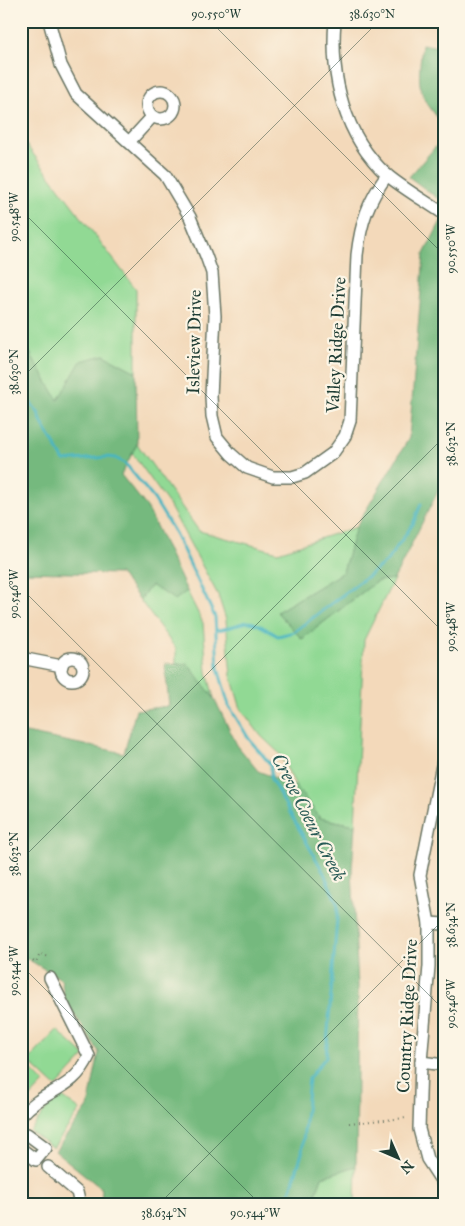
<svg xmlns="http://www.w3.org/2000/svg" width="465" height="1226" viewBox="0 0 465 1226" font-family="'IM FELL Great Primer',serif">
	<style>
		.green { fill: #91d994; stroke: #588b64 }
		.forest { fill: #74b97e; stroke: #4a7b59 }
		.lines { fill: none; stroke-linecap: round; stroke-linejoin: round }
		.stream { stroke: #47b5c1; stroke-width: 3 }
		.minor-casing { stroke: #697463; stroke-width: 14 }
		.path { stroke: #697463; stroke-width: 2; stroke-dasharray: 1 4; stroke-linecap: butt }
		.minor { stroke: #fff; stroke-width: 11 }
		.ticks { fill: none; stroke: #1f3d34; stroke-width: 1; stroke-opacity: 0.45 }
		.labels { text-anchor: middle; dominant-baseline: central; stroke-width: 4.5; stroke-linejoin: round; paint-order: stroke }
		.street-label { font-size: 18px; fill: #1f3d34; stroke: #fcf5e5 }
		.water-label { font-size: 19px; font-style: italic; fill: #295b57; stroke: #fcf5e5 }
		.neatline { fill: none; stroke: #1f3d34; stroke-width: 2 }
		.ticks-label { font-size: 12px; text-anchor: middle; fill: #1f3d34 }
	</style>
	<rect width="100%" height="100%" fill="#fcf5e5"/>
	<filter id="ink" filterUnits="userSpaceOnUse"><feTurbulence type="fractalNoise" baseFrequency=".02" numOctaves="2"/><feDisplacementMap in="SourceGraphic" scale="10" xChannelSelector="R" yChannelSelector="G"/><feConvolveMatrix kernelMatrix="1 2 1 2 8 2 1 2 1" color-interpolation-filters="sRGB"/></filter>
	<filter id="wash" filterUnits="userSpaceOnUse"><feTurbulence type="fractalNoise" baseFrequency=".0096" numOctaves="4" result="noise"/><feDisplacementMap in="SourceGraphic" scale="20" xChannelSelector="R" yChannelSelector="G"/><feGaussianBlur stdDeviation="1.12" result="paint"/><feColorMatrix in="noise" values="0 0 0 0 0 0 0 0 0 0 0 0 0 0 0 0 0 1.4 0 .05"/><feComposite in="paint" operator="in"/></filter>
	<g filter="url(#wash)">
		<rect width="100%" height="100%" fill="#f3d9ba"/>
		<!-- green -->
		<g class="green">
			<polygon points="21,138 136,289 136,372 104,355 58,401 21,338"/>
			<polygon points="137,444 199,531 278,552 356,527 343,572 277,612 302,639 377,581 394,579 364,640 355,825 320,818 296,786 279,753 261,736 241,709 231,676 226,620 218,595 168,503 132,453"/>
			<polygon points="151,585 175,599 187,591 203,623 207,672 214,698 188,665 176,666 176,649 140,600"/>
			<polygon points="57,1030 85,1056 56,1087 28,1061"/>
			<polygon points="25,1064 44,1083 21,1107 21,1068"/>
			<polygon points="58,1094 80,1110 53,1148 30,1131"/>
			<polygon points="356,1166 355,1205 312,1205 322,1177"/>
		</g>
		<!-- forest -->
		<g class="forest">
			<path d="M422 44 444 48V125C415 92 418 85 422 44Z"/>
			<polygon points="444,137 444,203 409,177"/>
			<polygon points="441,221 444,223 444,468 437,493 394,579 377,581 302,639 277,612 343,572 356,527 409,438 424,254"/>
			<polygon points="21,338 58,400 81,361 104,355 136,372 137,444 121,475 147,507 187,591 175,600 151,585 140,600 120,574 21,572"/>
			<polygon points="165,664 188,664 214,698 237,745 258,771 296,786 320,818 355,825 352,870 358,986 356,1166 322,1177 312,1205 101,1205 102,1189 55,1151 88,1107 99,1052 65,1000 61,979 21,955 21,732 124,753 136,710 169,706"/>
		</g>
		<g class="lines">
			<!-- stream -->
			<g class="stream">
				<polyline points="21,392 38,412 42,423 64,461 107,457 115,458 125,463 154,499 175,533 215,617 218,668 229,706 249,739 271,765 271,779 324,873 338,906 326,1057 309,1078 302,1153 286,1205"/>
				<path d="M216 630C230 629 239 623 248 622 259 622 269 632 278 636L294 632 386 562 413 524 421 504"/>
			</g>
		</g>
	</g>
	<g filter="url(#ink)">
		<g class="lines">
			<!-- minor casing -->
			<g class="minor-casing">
				<g id="minor">
					<path d="M49 21 61 65 76 94 165 175 190 217 206 256 212 273 215 316 211 396 212 416 217 437 231 454 247 468 273 477H292L305 473 333 453 345 436 350 421 357 255C361 221 368 202 387 175"/>
					<path d="M335 21C330 77 344 136 387 175 404 189 425 201 444 214"/>
					<circle cx="161" cy="105" r="14"/>
					<polyline points="129,142 152,117"/>
					<polyline points="21,658 62,666"/>
					<circle cx="72" cy="669" r="11"/>
					<polyline points="444,755 420,875 429,923 429,966 421,1062 419,1129 427,1159 444,1185"/>
					<polyline points="429,923 444,924"/>
					<polyline points="421,1062 444,1065"/>
					<path d="M21 1116C45 1088 73 1092 89 1056L50 978"/>
					<polyline points="21,1137 27,1134 46,1148 36,1160 21,1149"/>
					<polyline points="48,1167 77,1192 80,1205"/>
					<polyline points="21,1201 26,1205"/>
				</g>
			</g>
			<!-- path -->
			<g class="path">
				<polyline points="33,961 36,963 40,954 49,957"/>
				<polyline points="349,1123 407,1118"/>
			</g>
			<!-- minor -->
			<use href="#minor" class="minor"/>
		</g>
	</g>
	<!-- ticks -->
	<path class="ticks" d="M210 21 444 255M21 210 444 633M21 379 379 21M21 588 444 1010M21 860 444 437M21 965 261 1205M158 1205 444 919"/>
	<g class="labels">
		<!-- street labels -->
		<g class="street-label">
			<text transform="translate(194 342) rotate(-89)">Isleview Drive</text>
			<text transform="translate(336 345) rotate(-87)">Valley Ridge Drive</text>
			<text transform="translate(407 1016) rotate(-87)">Country Ridge Drive</text>
		</g>
		<!-- water labels -->
		<g class="water-label">
			<text transform="translate(309 817) rotate(63)">Creve Coeur Creek</text>
		</g>
	</g>
	<!-- margin -->
	<rect width="465" height="1226" fill="none" stroke="#fcf5e5" stroke-width="55"/>
	<!-- north arrow -->
	<g transform="translate(398 1158) rotate(135)" stroke="#fcf5e5" stroke-width="4" paint-order="stroke">
	<path d="M0-4L9 19L0 12L-9 19Z" fill="#1f3d34"/>
	<text y="-8" font-size="14" font-weight="bold" text-anchor="middle" fill="#1f3d34">N</text>
	</g>
	<rect x="28" y="28" width="410" height="1170" class="neatline"/>
	<g class="ticks-label">
		<text x="216" y="18">90.550°W</text>
		<text x="372" y="18">38.630°N</text>
		<text transform="translate(14 217) rotate(-90)" y="4">90.548°W</text>
		<text transform="translate(451 249) rotate(-90)" y="4">90.550°W</text>
		<text transform="translate(14 372) rotate(-90)" y="4">38.630°N</text>
		<text transform="translate(451 444) rotate(-90)" y="4">38.632°N</text>
		<text transform="translate(14 594) rotate(-90)" y="4">90.546°W</text>
		<text transform="translate(451 627) rotate(-90)" y="4">90.548°W</text>
		<text transform="translate(14 854) rotate(-90)" y="4">38.632°N</text>
		<text transform="translate(451 925) rotate(-90)" y="4">38.634°N</text>
		<text transform="translate(14 971) rotate(-90)" y="4">90.544°W</text>
		<text transform="translate(451 1004) rotate(-90)" y="4">90.546°W</text>
		<text x="164" y="1217">38.634°N</text>
		<text x="255" y="1217">90.544°W</text>
	</g>
</svg>
